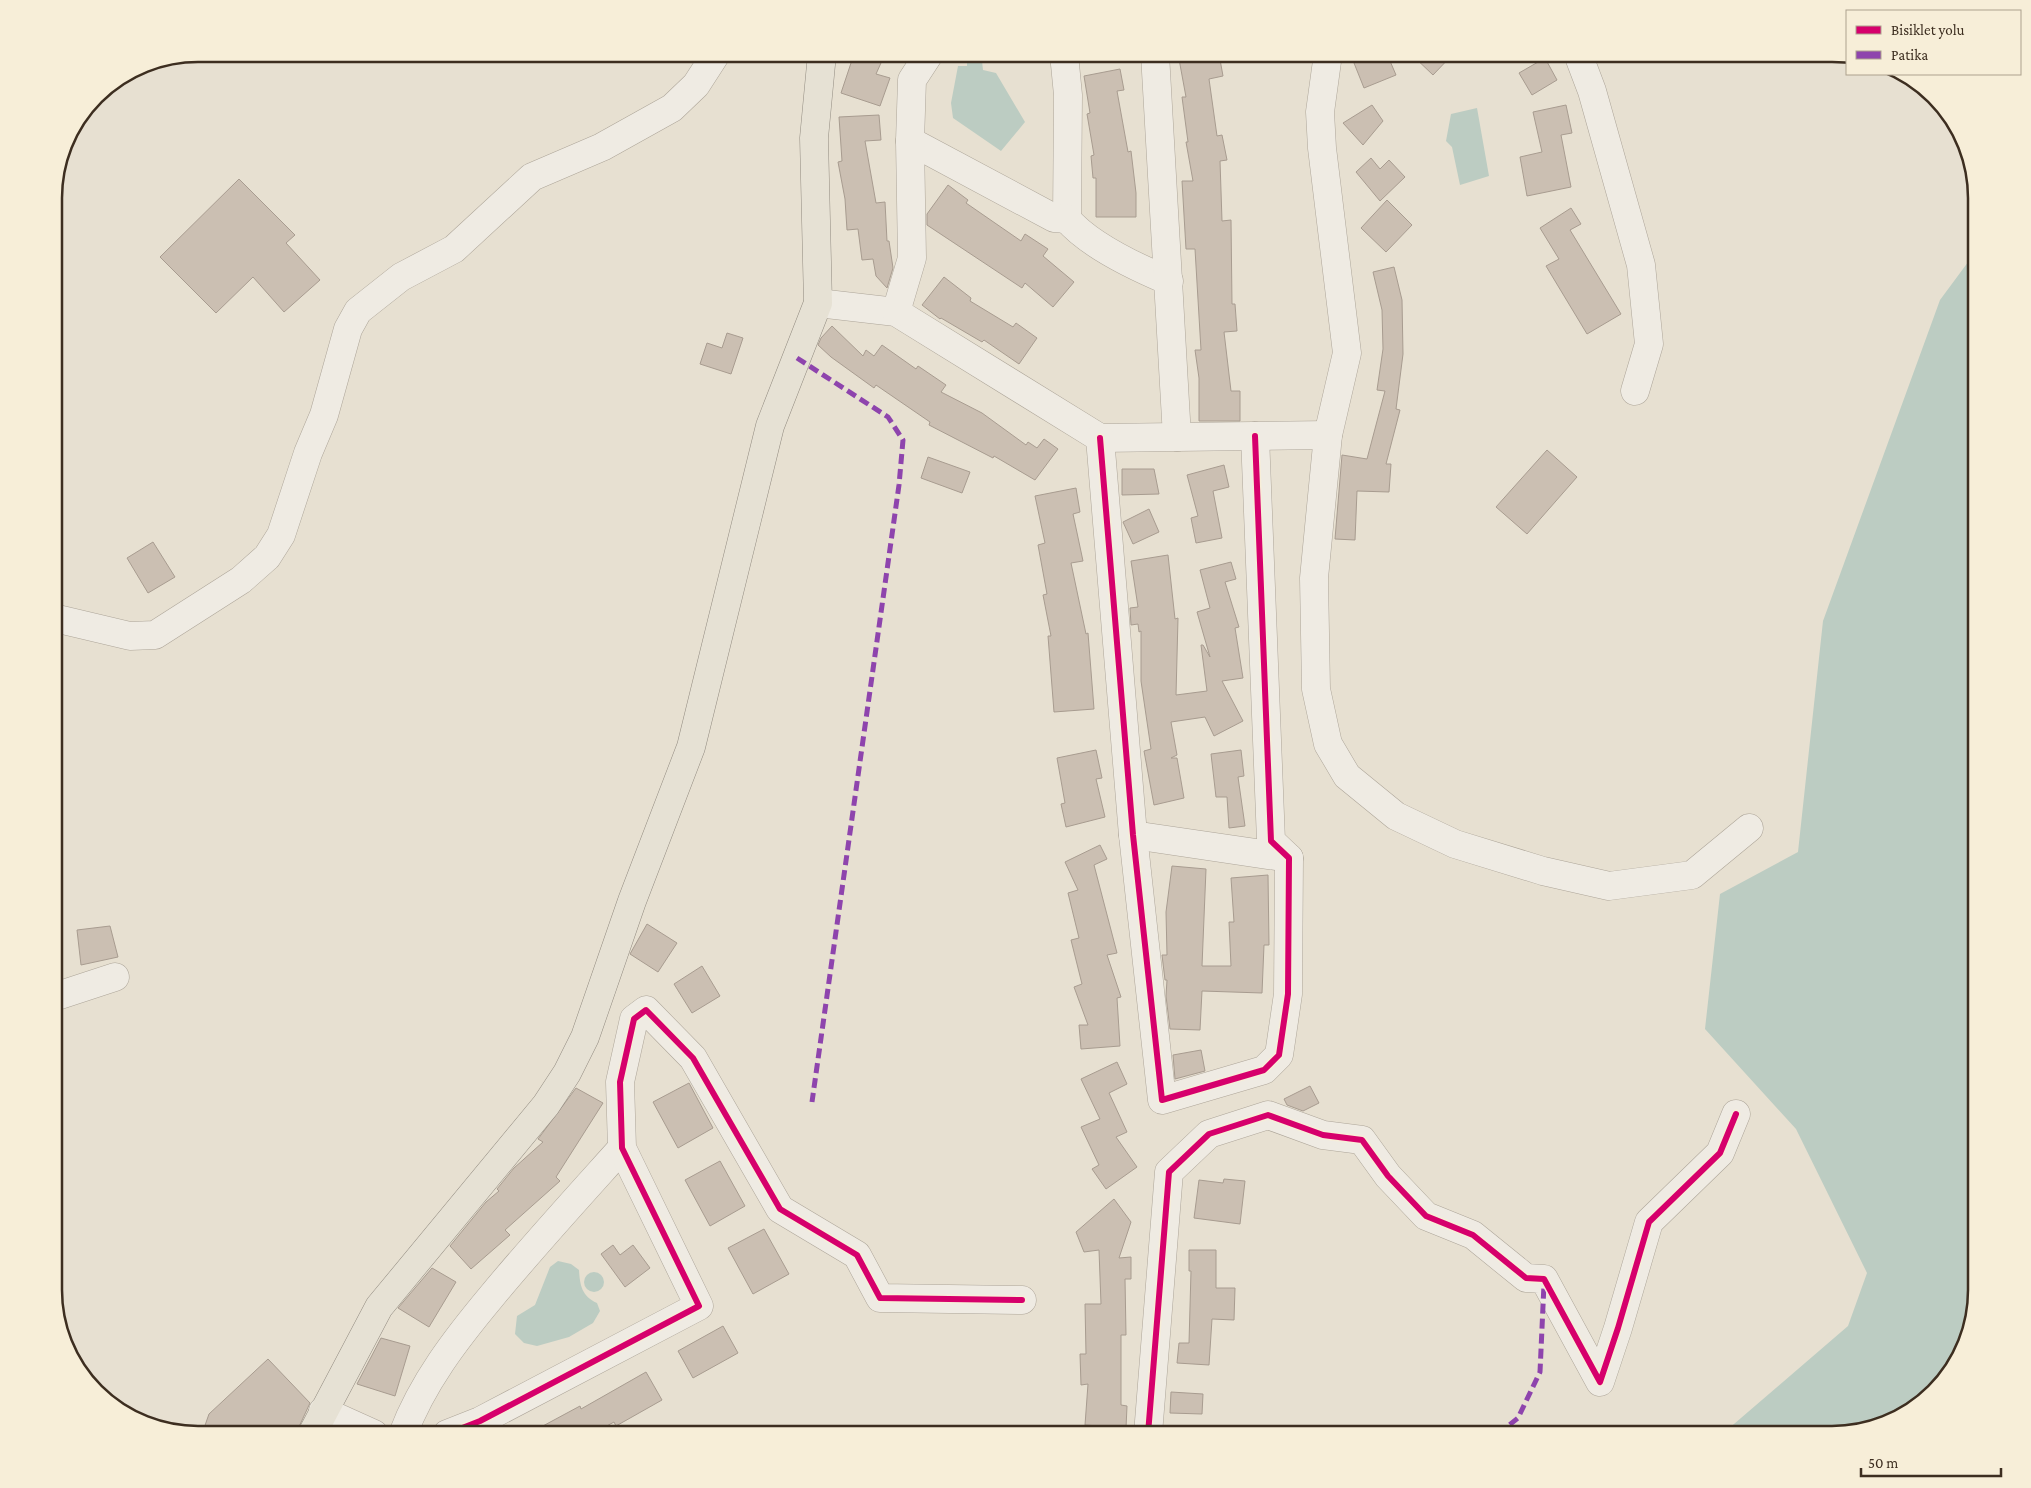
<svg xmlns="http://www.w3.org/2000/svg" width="2031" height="1488" viewBox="0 0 2031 1488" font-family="'Crimson Pro',serif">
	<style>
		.water { fill: #bcccc2 }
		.building { fill: #cbbfb2; stroke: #a89c90 }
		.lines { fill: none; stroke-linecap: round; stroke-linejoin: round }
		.minor-casing { stroke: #ada599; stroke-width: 29 }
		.major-casing { stroke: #928b80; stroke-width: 29 }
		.minor { stroke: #efebe3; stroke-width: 28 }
		.major { stroke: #e6e1d4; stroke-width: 28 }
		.quiet { stroke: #8e44ad; stroke-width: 5; stroke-dasharray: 10 5; stroke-linecap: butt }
		.cycleway-casing { stroke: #f7eed8; stroke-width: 9 }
		.cycleway { stroke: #d6006c; stroke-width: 6 }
		.rim { fill: none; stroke: #3d2e20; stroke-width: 2.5 }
	</style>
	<rect width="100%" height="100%" fill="#e7e0d1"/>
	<!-- water -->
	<g class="water">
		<polygon points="961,54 986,54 986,57 982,61 983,70 996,73 1025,122 1001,151 953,118 951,103 958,66 967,66 967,62 959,58"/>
		<polygon points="1477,108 1489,176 1460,185 1452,147 1446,141 1451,114"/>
		<polygon points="1977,250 1977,1289 1969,1336 1947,1377 1897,1419 1832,1434 1729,1434 1727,1430 1848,1326 1867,1273 1796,1129 1705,1029 1720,894 1798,852 1823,621 1940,300"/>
		<path d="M558 1261 571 1264 579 1270C580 1286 582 1296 597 1303L600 1311 593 1323 569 1337 537 1346 524 1343 515 1334 517 1316 535 1305 550 1267Z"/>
		<circle cx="594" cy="1282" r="10"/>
	</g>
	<!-- building -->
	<g class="building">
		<polygon points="854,54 885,54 876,74 890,78 880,106 841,93"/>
		<polygon points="1206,54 1219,54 1223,76 1209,79 1217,136 1222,135 1227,160 1220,161 1222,221 1231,220 1232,304 1235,304 1237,331 1224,332 1231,391 1240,391 1240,421 1199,421 1199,378 1195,350 1201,350 1195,249 1186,249 1182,181 1193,181 1186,142 1188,142 1182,97 1186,97 1179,59"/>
		<polygon points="1377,54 1387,54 1396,75 1364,88 1354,63"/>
		<polygon points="1411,54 1453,54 1433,75"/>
		<polygon points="1545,58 1557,80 1532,95 1519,73"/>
		<polygon points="1120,69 1124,90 1117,91 1128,152 1131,151 1136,193 1136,217 1096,217 1096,178 1093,178 1091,156 1094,155 1087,114 1090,113 1084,76"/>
		<polygon points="1372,105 1383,121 1363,145 1343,123"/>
		<polygon points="1566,105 1572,133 1561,135 1571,187 1527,196 1520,157 1542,152 1533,112"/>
		<polygon points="879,115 881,140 865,141 876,203 885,202 887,241 889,241 893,268 887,288 876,276 873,259 862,260 858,229 847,230 845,199 838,162 842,161 839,117"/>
		<polygon points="1371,158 1380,169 1389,160 1405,177 1380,201 1356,172"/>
		<polygon points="239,179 295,235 286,243 320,280 284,312 253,277 216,313 160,257"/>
		<polygon points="948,185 968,200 966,203 1021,241 1025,234 1048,249 1043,256 1074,282 1053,307 1025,283 1022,288 927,225 927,214"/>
		<polygon points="1387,200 1412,225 1386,252 1361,228"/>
		<polygon points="1571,208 1581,224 1570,230 1621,314 1587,334 1546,266 1559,259 1540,228"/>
		<polygon points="1394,267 1402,300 1403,354 1396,409 1400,410 1386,464 1391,464 1389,492 1357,491 1355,540 1335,539 1342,455 1367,459 1385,391 1377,390 1383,349 1382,310 1373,272"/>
		<polygon points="944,277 971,298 970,301 1013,327 1016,323 1037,338 1019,364 984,340 982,342 941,318 940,319 922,305"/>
		<polygon points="832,326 863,356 866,350 874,356 882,345 916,369 918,366 946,385 941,392 982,413 1026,445 1028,442 1037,448 1044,439 1058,449 1035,480 994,456 993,458 929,425 930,422 876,385 874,388 831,357 818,345 821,338"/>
		<polygon points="727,333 743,338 731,374 700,364 707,343 722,348"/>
		<polygon points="1547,450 1577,477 1527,534 1496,507"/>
		<polygon points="928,457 970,472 962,493 921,478"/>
		<polygon points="1224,465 1229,487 1213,491 1222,538 1196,543 1191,518 1198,516 1187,475"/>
		<polygon points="1122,469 1154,469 1159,494 1122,495"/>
		<polygon points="1076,488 1080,512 1073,514 1083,561 1071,563 1086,634 1088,633 1094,709 1054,712 1048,636 1051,636 1043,595 1047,594 1038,545 1045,543 1035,496"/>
		<polygon points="1149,509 1159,532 1133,544 1123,522"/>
		<polygon points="153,542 175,577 148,593 127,558"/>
		<polygon points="1168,555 1175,619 1178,618 1176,695 1207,691 1201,645 1203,645 1210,657 1197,612 1210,608 1200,570 1231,562 1236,579 1225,582 1239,627 1235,628 1243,678 1222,681 1243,721 1214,736 1205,717 1171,722 1177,755 1171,758 1177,758 1184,798 1154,805 1144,751 1151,749 1141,681 1141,631 1139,632 1138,624 1131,625 1130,608 1138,607 1131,561"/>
		<polygon points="1096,750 1102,778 1096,779 1105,817 1066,827 1061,804 1065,803 1057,758"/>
		<polygon points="1241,750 1244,776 1238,777 1245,826 1229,828 1227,797 1216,797 1211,754"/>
		<polygon points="1100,845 1107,859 1094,865 1117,953 1107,955 1121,997 1117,998 1120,1046 1081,1049 1079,1025 1088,1025 1074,987 1082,984 1071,940 1079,938 1068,893 1078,890 1065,862"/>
		<polygon points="1172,866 1206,869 1202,966 1231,966 1229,922 1234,922 1231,878 1268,875 1269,945 1264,945 1262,993 1202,991 1200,1030 1170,1029 1166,996 1167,980 1165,980 1162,955 1167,955 1166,912"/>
		<polygon points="647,924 677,943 658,972 630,954"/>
		<polygon points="110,926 118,957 81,965 77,930"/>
		<polygon points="702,966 720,996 692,1013 674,984"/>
		<polygon points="1201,1050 1205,1071 1175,1079 1173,1055"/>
		<polygon points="1117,1062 1127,1084 1109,1093 1127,1132 1116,1137 1137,1167 1106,1189 1092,1169 1099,1165 1081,1127 1100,1119 1081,1079"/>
		<polygon points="689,1083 713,1128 678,1148 653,1102"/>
		<polygon points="1310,1086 1319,1103 1303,1111 1287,1105 1284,1099"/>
		<polygon points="576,1088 603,1103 556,1177 560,1181 505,1230 510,1235 471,1269 450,1246 486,1202 499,1191 497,1189 514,1168 543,1142 538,1139"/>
		<polygon points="720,1161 745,1206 710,1226 685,1180"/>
		<polygon points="1224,1179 1245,1181 1240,1224 1194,1218 1199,1180 1223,1183"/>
		<polygon points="1114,1199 1131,1222 1119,1258 1131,1257 1131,1279 1125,1279 1126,1335 1121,1335 1121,1405 1127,1406 1126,1428 1085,1425 1088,1384 1081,1385 1080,1354 1086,1354 1085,1304 1101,1304 1099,1250 1084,1252 1076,1232"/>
		<polygon points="764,1229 789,1274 753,1294 728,1248"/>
		<polygon points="613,1245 620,1255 633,1245 650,1268 625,1287 601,1254"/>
		<polygon points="1189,1250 1216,1250 1216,1288 1235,1288 1234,1320 1212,1319 1209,1365 1177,1363 1179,1343 1189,1343 1191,1271 1189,1271"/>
		<polygon points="432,1268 456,1282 429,1327 398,1308"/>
		<polygon points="723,1326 738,1353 693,1378 678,1351"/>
		<polygon points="381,1338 410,1346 395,1396 357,1384"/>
		<polygon points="268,1359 310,1403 297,1431 293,1434 202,1434 209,1414"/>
		<polygon points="646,1372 662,1400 616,1426 614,1422 592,1434 528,1434 580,1406 581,1409"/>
		<polygon points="1171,1392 1203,1394 1202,1414 1170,1413"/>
	</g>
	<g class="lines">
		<!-- minor casing -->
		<g class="minor-casing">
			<g id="minor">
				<path d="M1064 54 1068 95 1067 219C1089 245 1138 268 1169 281"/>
				<polyline points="1155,54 1177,437"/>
				<polyline points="1328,54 1320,112 1322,148 1347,353 1328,435 1314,578 1316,689 1328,744 1347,776 1396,816 1455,844 1543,871 1609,886 1692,875 1749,828"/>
				<polyline points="1578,54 1592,91 1641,265 1649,344 1635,391"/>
				<polyline points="910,141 1054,218 1067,219"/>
				<polyline points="818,303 896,312 1100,438 1328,435"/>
				<polyline points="896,312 912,258 910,141 912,80 929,54"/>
				<polyline points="1100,438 1133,835 1162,1100 1264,1070 1279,1055 1288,994 1289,858 1271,841 1255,436"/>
				<polyline points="54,618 130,636 155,635 241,580 267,557 281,535 308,453 324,415 348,329 358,311 401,277 454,249 532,177 602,147 672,108 696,85 716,54"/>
				<polyline points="1133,835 1289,858"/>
				<polyline points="54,997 115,977"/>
				<polyline points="323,1411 374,1434"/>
				<path d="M403 1434C422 1383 456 1339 491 1297 533 1246 578 1197 622 1148"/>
				<polyline points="447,1434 480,1421 699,1306 622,1148 620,1082 634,1019 646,1010 693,1058 780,1209 857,1255 880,1298 1022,1300"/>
				<polyline points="1148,1434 1169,1172 1209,1134 1268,1115 1323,1135 1362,1140 1388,1176 1426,1216 1473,1235 1526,1278 1544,1279 1600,1382 1618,1328 1649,1222 1720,1153 1736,1114"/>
			</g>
		</g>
		<!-- major casing -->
		<g class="major-casing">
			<polyline id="major" points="312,1434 379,1307 546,1105 567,1073 585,1037 632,901 691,747 770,426 818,303 814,138 822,54"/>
		</g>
		<!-- minor -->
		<use href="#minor" class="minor"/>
		<!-- major -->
		<use href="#major" class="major"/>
		<!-- quiet -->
		<g class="quiet">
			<polyline points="797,358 888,417 903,440 899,485 812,1102"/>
			<polyline points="1498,1434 1518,1418 1540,1372 1544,1284"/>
		</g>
		<!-- cycleway casing -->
		<g class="cycleway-casing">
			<g id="cycleway">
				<polyline points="1100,438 1133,835 1162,1100 1264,1070 1279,1055 1288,994 1289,858 1271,841 1255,436"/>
				<polyline points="447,1434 480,1421 699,1306 622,1148 620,1082 634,1019 646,1010 693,1058 780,1209 857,1255 880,1298 1022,1300"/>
				<polyline points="1148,1434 1169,1172 1209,1134 1268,1115 1323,1135 1362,1140 1388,1176 1426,1216 1473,1235 1526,1278 1544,1279 1600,1382 1618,1328 1649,1222 1720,1153 1736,1114"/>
			</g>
		</g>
		<!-- cycleway -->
		<use href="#cycleway" class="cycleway"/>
	</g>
	<!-- crop -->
	<path d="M0 0H2031V1488H0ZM198 62H1832A136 136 0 0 1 1968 198V1290A136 136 0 0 1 1832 1426H198A136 136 0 0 1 62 1290V198A136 136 0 0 1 198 62Z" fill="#f7eed8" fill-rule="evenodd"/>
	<path class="rim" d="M198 62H1832A136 136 0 0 1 1968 198V1290A136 136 0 0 1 1832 1426H198A136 136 0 0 1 62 1290V198A136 136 0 0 1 198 62Z"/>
	<!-- legend -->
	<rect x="1846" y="10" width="175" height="65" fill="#f7eed8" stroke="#ada18e"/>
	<rect x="1856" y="26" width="25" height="8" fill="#d6006c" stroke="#ada18e"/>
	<text x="1891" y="35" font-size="15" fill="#3d2e20">Bisiklet yolu</text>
	<rect x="1856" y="51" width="25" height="8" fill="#8e44ad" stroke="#ada18e"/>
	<text x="1891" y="60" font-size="15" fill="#3d2e20">Patika</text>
	<!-- scale -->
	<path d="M1861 1468v8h140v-8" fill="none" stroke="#3d2e20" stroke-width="2.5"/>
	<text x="1868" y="1468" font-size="15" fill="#3d2e20" stroke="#f7eed8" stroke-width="4" paint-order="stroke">50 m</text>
</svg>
